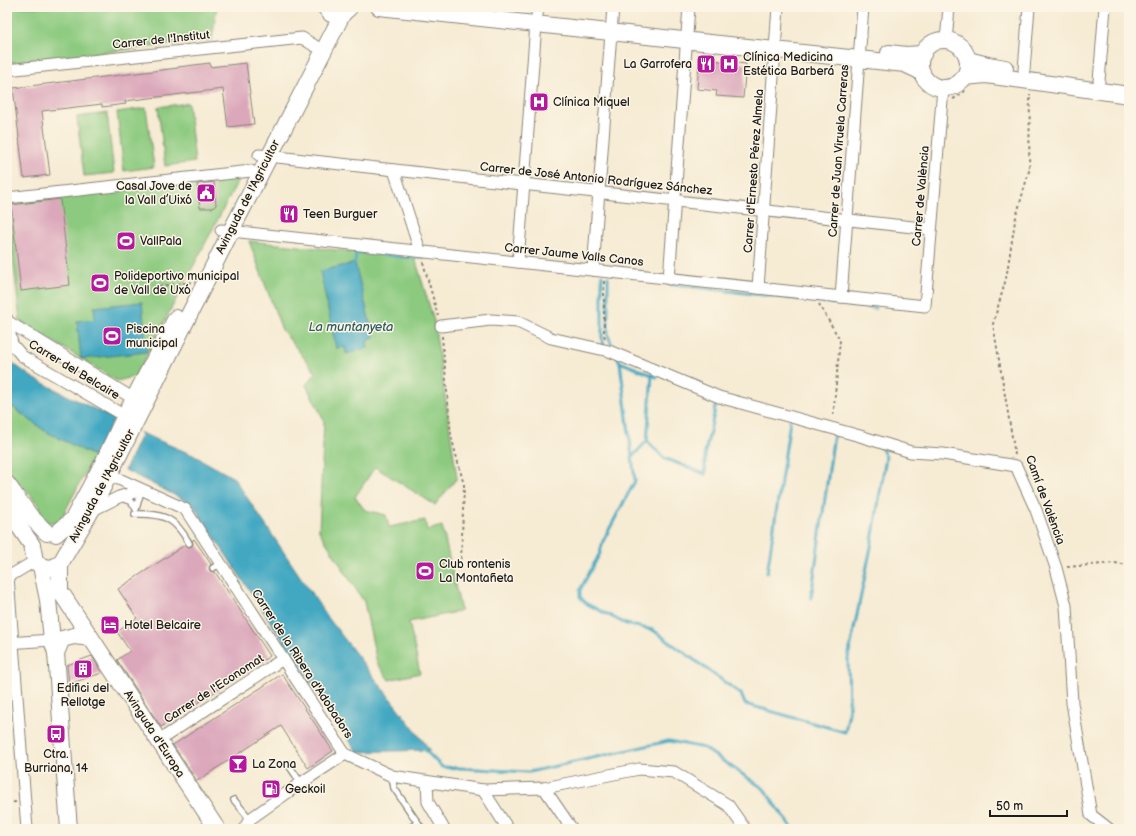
<svg xmlns="http://www.w3.org/2000/svg" width="1136" height="836" viewBox="0 0 1136 836" font-family="'Balsamiq Sans',sans-serif">
	<style>
		.green { fill: #8cca7f; stroke: #54734e }
		.water { fill: #42a8c2; stroke: #2f626f }
		.lines { fill: none; stroke-linecap: round; stroke-linejoin: round }
		.stream { stroke: #42a8c2; stroke-width: 3 }
		.building { fill: #dba7bb }
		.lane-casing { stroke: #898478; stroke-width: 8 }
		.street-casing { stroke: #898478; stroke-width: 13 }
		.secondary-casing { stroke: #898478; stroke-width: 18 }
		.path { stroke: #898478; stroke-width: 2; stroke-dasharray: 3 3; stroke-linecap: butt }
		.lane { stroke: #fff; stroke-width: 5.5 }
		.street { stroke: #fff; stroke-width: 11 }
		.secondary { stroke: #fff; stroke-width: 16 }
		.labels { text-anchor: middle; dominant-baseline: central; stroke-width: 3; stroke-linejoin: round; paint-order: stroke }
		.street-label { font-size: 12px; fill: #1c1c1c; stroke: #fcf5e5 }
		.poi-label { font-size: 12px; fill: #1c1c1c; stroke: #fcf5e5; text-anchor: start }
		.water-label { font-size: 13px; font-style: italic; fill: #2d5b67; stroke: #fcf5e5 }
	</style>
	<rect width="100%" height="100%" fill="#fcf5e5"/>
	<filter id="ink" filterUnits="userSpaceOnUse"><feTurbulence type="fractalNoise" baseFrequency=".025" numOctaves="2"/><feDisplacementMap in="SourceGraphic" scale="8" xChannelSelector="R" yChannelSelector="G"/><feConvolveMatrix kernelMatrix="1 2 1 2 8 2 1 2 1" color-interpolation-filters="sRGB"/></filter>
	<filter id="wash" filterUnits="userSpaceOnUse"><feTurbulence type="fractalNoise" baseFrequency=".012" numOctaves="4" result="noise"/><feDisplacementMap in="SourceGraphic" scale="16" xChannelSelector="R" yChannelSelector="G"/><feGaussianBlur stdDeviation="0.9" result="paint"/><feColorMatrix in="noise" values="0 0 0 0 0 0 0 0 0 0 0 0 0 0 0 0 0 1.4 0 .05"/><feComposite in="paint" operator="in"/></filter>
	<g filter="url(#wash)">
		<rect width="100%" height="100%" fill="#f6ebd3"/>
		<!-- green -->
		<g class="green">
			<polygon points="7,7 217,7 212,40 7,63"/>
			<polygon points="188,103 195,162 165,166 158,107"/>
			<polygon points="146,108 154,167 124,171 117,112"/>
			<polygon points="107,113 114,173 84,176 77,117"/>
			<polygon points="242,173 136,376 117,381 20,321 7,201"/>
			<polygon points="249,241 415,258 434,321 457,478 435,505 375,467 355,497 365,510 386,515 389,527 425,520 427,530 442,526 461,611 409,622 420,673 389,680 377,663 364,602 319,531 324,420 306,385 316,373 282,330"/>
			<polygon points="7,403 45,431 94,456 61,519 55,523 47,522 39,514 40,506 7,469"/>
		</g>
		<!-- water -->
		<g class="water">
			<polygon points="355,263 374,338 367,341 368,348 346,354 345,347 336,348 320,271"/>
			<polygon points="142,302 147,352 81,359 77,321 95,319 94,307"/>
			<polygon points="7,359 33,378 114,419 94,456 45,431 7,403"/>
			<polygon points="139,432 193,455 234,478 326,615 430,750 357,752 192,504 125,470 141,435"/>
		</g>
		<g class="lines">
			<!-- stream -->
			<g class="stream">
				<polyline points="355,263 356,252 415,258 426,257"/>
				<polyline points="602,275 602,337 604,347"/>
				<polyline points="608,277 608,335 614,350"/>
				<polyline points="668,284 875,308"/>
				<polyline points="618,358 620,362 657,377"/>
				<polyline points="620,362 635,481 603,541 600,553 580,590 580,597 587,604 626,624 653,630 741,694 745,704 845,732 849,712 848,658 871,547 886,457 881,447 880,447"/>
				<polyline points="647,441 664,458 705,474 705,453 717,401"/>
				<polyline points="632,457 647,441 652,375"/>
				<polyline points="767,573 790,421"/>
				<polyline points="811,598 834,434"/>
				<polyline points="423,748 442,767 529,772 669,741 704,748 764,789 793,829"/>
			</g>
		</g>
		<g id="blocks">
			<!-- building -->
			<g class="building">
				<polygon points="703,59 746,64 743,98 716,96 717,91 697,89 699,62"/>
				<polygon points="210,63 210,67 246,63 254,124 228,127 223,89 125,101 126,104 102,107 102,104 42,111 50,175 24,178 13,88 178,68 178,67"/>
				<polygon points="214,182 216,205 213,208 200,208 197,184"/>
				<polygon points="60,199 70,285 21,291 11,205"/>
				<polygon points="194,539 211,564 209,568 210,571 213,572 215,572 270,656 161,727 117,660 130,651 117,632 137,618 118,589 185,545 189,547 192,546 193,543 192,541"/>
				<polygon points="92,656 102,673 69,684 67,665"/>
				<polygon points="282,674 333,751 308,768 281,726 197,781 173,745"/>
			</g>
		</g>
	</g>
	<g filter="url(#ink)">
		<use href="#blocks" fill-opacity="0" stroke="#898478" stroke-width="1"/>
		<g class="lines">
			<!-- lane casing -->
			<g class="lane-casing">
				<g id="lane">
					<polyline points="121,498 131,501 136,509 141,491"/>
					<path d="M135 514C164 513 175 518 189 543"/>
					<polyline points="213,568 221,563"/>
					<polyline points="288,764 301,783"/>
					<polyline points="392,776 394,788 422,829"/>
					<polyline points="234,800 250,819"/>
					<polyline points="408,829 418,823"/>
				</g>
			</g>
			<!-- street casing -->
			<g class="street-casing">
				<g id="street">
					<polyline points="537,15 538,7"/>
					<polyline points="946,41 949,7"/>
					<polyline points="7,70 302,38 315,46"/>
					<polyline points="1024,70 1029,7"/>
					<polyline points="1099,81 1105,7"/>
					<polyline points="259,155 931,229"/>
					<polyline points="394,170 420,251"/>
					<polyline points="7,198 251,171"/>
					<polyline points="221,230 925,306 943,88"/>
					<polyline points="518,262 536,24"/>
					<polyline points="593,270 613,7"/>
					<polyline points="669,279 689,7"/>
					<polyline points="758,288 778,7"/>
					<polyline points="841,297 863,7"/>
					<polyline points="7,319 12,344 22,356 125,416"/>
					<polyline points="7,321 134,399"/>
					<polyline points="441,326 491,320 518,322 551,338 609,351 719,397 860,436 911,452 943,454 1016,466 1036,510 1056,568 1066,606 1072,703 1091,815 1109,829"/>
					<polyline points="110,475 185,509 345,754 392,776 483,790 544,788 639,769 674,772 728,805 745,829"/>
					<polyline points="91,511 119,497 142,490"/>
					<polyline points="7,643 52,640"/>
					<polyline points="158,741 283,659"/>
					<polyline points="427,782 428,802 444,829"/>
					<polyline points="544,788 572,829"/>
					<polyline points="483,790 508,829"/>
					<polyline points="27,829 8,577 35,561"/>
					<polyline points="244,829 250,819 301,783 345,754"/>
				</g>
			</g>
			<!-- secondary casing -->
			<g class="secondary-casing">
				<g id="secondary">
					<polyline points="325,7 331,14 343,13 349,8"/>
					<polyline points="379,7 905,64 922,72"/>
					<circle cx="944" cy="64" r="24"/>
					<polyline points="889,53 906,55 923,54"/>
					<polyline points="968,60 988,65 1005,68"/>
					<polyline points="964,77 986,75 1129,95"/>
					<polyline points="7,484 30,516 47,533"/>
					<polyline points="7,509 32,545 35,561 41,566 51,568 60,564 91,511 231,231 343,13"/>
					<polyline points="56,534 73,519 103,463 125,416 176,318"/>
					<polyline points="60,564 60,591 217,829"/>
					<polyline points="41,566 48,600 52,640 56,653 69,829"/>
					<polyline points="56,653 62,639 74,636 91,638"/>
				</g>
			</g>
			<!-- path -->
			<g class="path">
				<polyline points="953,99 957,97 966,90"/>
				<polyline points="423,262 438,316"/>
				<polyline points="604,281 604,335 606,340"/>
				<polyline points="153,287 192,282"/>
				<polyline points="819,304 840,340 833,418"/>
				<polyline points="442,336 451,436 464,485 461,561"/>
				<polyline points="1015,455 993,324 1006,279 1015,221 1029,171 1030,94"/>
				<polyline points="1067,567 1115,563 1129,565"/>
				<polyline points="7,803 16,802"/>
			</g>
			<!-- lane -->
			<use href="#lane" class="lane"/>
			<!-- street -->
			<use href="#street" class="street"/>
			<!-- secondary -->
			<use href="#secondary" class="secondary"/>
		</g>
	</g>
	<!-- icons -->
	<defs>
		<g id="restaurant-square" transform="scale(1)"><rect x="-9" y="-9" width="18" height="18" rx="4" fill="#b5179e" stroke="#fcf5e5"/><path d="M-5-6h1v4h1v-4h1v4h1v-4h1v5L-1.5 .5V6h-2V.5L-5-1ZM5-6V6H3V1.5H1.5Q1.5-4 5-6Z" fill="#fff"/></g>
		<g id="hospital-square" transform="scale(1)"><rect x="-9" y="-9" width="18" height="18" rx="4" fill="#b5179e" stroke="#fcf5e5"/><path d="M-5-5h3v3.5h4V-5h3V5h-3V1.5h-4V5h-3Z" fill="#fff"/></g>
		<g id="civic-square" transform="scale(1)"><rect x="-9" y="-9" width="18" height="18" rx="4" fill="#b5179e" stroke="#fcf5e5"/><path d="M-.6-6.5H3V-4.5H.6V-3L4-1V1h2V6H-6V1h2V-1L-.6-3ZM-1.2 2.5V6h2.4V2.5Z" fill="#fff"/></g>
		<g id="stadium-square" transform="scale(1)"><rect x="-9" y="-9" width="18" height="18" rx="4" fill="#b5179e" stroke="#fcf5e5"/><path d="M0-5a6.5 5 0 1 0 0 10a6.5 5 0 1 0 0-10ZM-3.5-1.8h7v3.6h-7Z" fill="#fff"/></g>
		<g id="hotel-square" transform="scale(1)"><rect x="-9" y="-9" width="18" height="18" rx="4" fill="#b5179e" stroke="#fcf5e5"/><path d="M-6-4.5h1.5V1H6V5H4.5V3h-9V5H-6ZM-4 0a1.8 1.8 0 1 1 3.6 0ZM.5 0V-2.5h3Q6-2.5 6 0Z" fill="#fff"/></g>
		<g id="building-square" transform="scale(1)"><rect x="-9" y="-9" width="18" height="18" rx="4" fill="#b5179e" stroke="#fcf5e5"/><path d="M-4-6H4V6H1V3H-1V6H-4ZM-2.5-4.3h1.7v1.8h-1.7ZM.8-4.3h1.7v1.8H.8ZM-2.5-1h1.7V.8h-1.7ZM.8-1h1.7V.8H.8Z" fill="#fff"/></g>
		<g id="bus-square" transform="scale(1)"><rect x="-9" y="-9" width="18" height="18" rx="4" fill="#b5179e" stroke="#fcf5e5"/><path d="M-5-6H5V4H4V6H2V4H-2V6H-4V4H-5ZM-3.5-4V0h7V-4ZM-3.5 1.2v1.5H-2V1.2ZM2 1.2v1.5H3.5V1.2Z" fill="#fff"/></g>
		<g id="bar-square" transform="scale(1)"><rect x="-9" y="-9" width="18" height="18" rx="4" fill="#b5179e" stroke="#fcf5e5"/><path d="M-6-5H6L.8 .8V4.5H3.5V6h-7V4.5H-.8V.8Z" fill="#fff"/></g>
		<g id="fuel-square" transform="scale(1)"><rect x="-9" y="-9" width="18" height="18" rx="4" fill="#b5179e" stroke="#fcf5e5"/><path d="M-5.5-6h7V0h2V4h1.3V-2.5L3-4.5l.8-.8L6-3V5H2.5V1h-1V6h-7ZM-4.2-4.7v3.2H.2V-4.7Z" fill="#fff"/></g>
	</defs>
	<g fill-rule="evenodd">
		<use href="#restaurant-square" x="706" y="64"/>
		<use href="#hospital-square" x="729" y="64"/>
		<use href="#hospital-square" x="539" y="102"/>
		<use href="#civic-square" x="206" y="193"/>
		<use href="#restaurant-square" x="289" y="214"/>
		<use href="#stadium-square" x="126" y="241"/>
		<use href="#stadium-square" x="100" y="283"/>
		<use href="#stadium-square" x="112" y="336"/>
		<use href="#stadium-square" x="425" y="571"/>
		<use href="#hotel-square" x="110" y="625"/>
		<use href="#building-square" x="83" y="669"/>
		<use href="#bus-square" x="56" y="734"/>
		<use href="#bar-square" x="238" y="764"/>
		<use href="#fuel-square" x="271" y="789"/>
	</g>
	<g class="labels">
		<!-- street labels -->
		<g class="street-label">
			<text transform="translate(161 40) rotate(-6)">Carrer de l'Institut</text>
			<text transform="translate(839 151) rotate(-86)">Carrer de Juan Viruela Carreras</text>
			<text transform="translate(754 171) rotate(-86)">Carrer d'Ernesto Pérez Almela</text>
			<text transform="translate(596 179) rotate(6)">Carrer de José Antonio Rodríguez Sánchez</text>
			<text transform="translate(921 196) rotate(-85)">Carrer de València</text>
			<text transform="translate(248 197) rotate(-63)">Avinguda de l'Agricultor</text>
			<text transform="translate(574 255) rotate(6)">Carrer Jaume Valls Canos</text>
			<text transform="translate(74 370) rotate(31)">Carrer del Belcaire</text>
			<text transform="translate(102 486) rotate(-62)">Avinguda de l'Agricultor</text>
			<text transform="translate(1045 500) rotate(70)">Camí de València</text>
			<text transform="translate(302 664) rotate(57)">Carrer de la Ribera d'Adobadors</text>
			<text transform="translate(214 689) rotate(-33)">Carrer de l'Economat</text>
			<text transform="translate(154 734) rotate(57)">Avinguda d'Europa</text>
		</g>
		<!-- poi labels -->
		<g class="poi-label">
			<text x="743" y="57">Clínica Medicina<tspan x="743" dy="14">Estética Barberá</tspan></text>
			<text x="692" y="64" text-anchor="end">La Garrofera</text>
			<text x="553" y="102">Clínica Miquel</text>
			<text x="192" y="186" text-anchor="end">Casal Jove de<tspan x="192" dy="14">la Vall d’Uixó</tspan></text>
			<text x="303" y="214">Teen Burguer</text>
			<text x="140" y="241">VallPala</text>
			<text x="114" y="276">Polideportivo municipal<tspan x="114" dy="14">de Vall de Uxó</tspan></text>
			<text x="126" y="329">Piscina<tspan x="126" dy="14">municipal</tspan></text>
			<text x="439" y="564">Club rontenis<tspan x="439" dy="14">La Montañeta</tspan></text>
			<text x="124" y="625">Hotel Belcaire</text>
			<text x="83" y="688" text-anchor="middle">Edifici del<tspan x="83" dy="14">Rellotge</tspan></text>
			<text x="56" y="754" text-anchor="middle">Ctra.<tspan x="56" dy="14">Burriana, 14</tspan></text>
			<text x="252" y="764">La Zona</text>
			<text x="285" y="789">Geckoil</text>
		</g>
		<!-- water labels -->
		<g class="water-label">
			<text x="351" y="327">La muntanyeta</text>
		</g>
	</g>
	<!-- margin -->
	<rect width="1136" height="836" fill="none" stroke="#fcf5e5" stroke-width="24"/>
	<!-- scale -->
	<path d="M990 810v6h77v-6" fill="none" stroke="#1c1c1c" stroke-width="2"/>
	<text x="996" y="810" font-size="12" fill="#1c1c1c" stroke="#fcf5e5" stroke-width="3" paint-order="stroke">50 m</text>
</svg>
